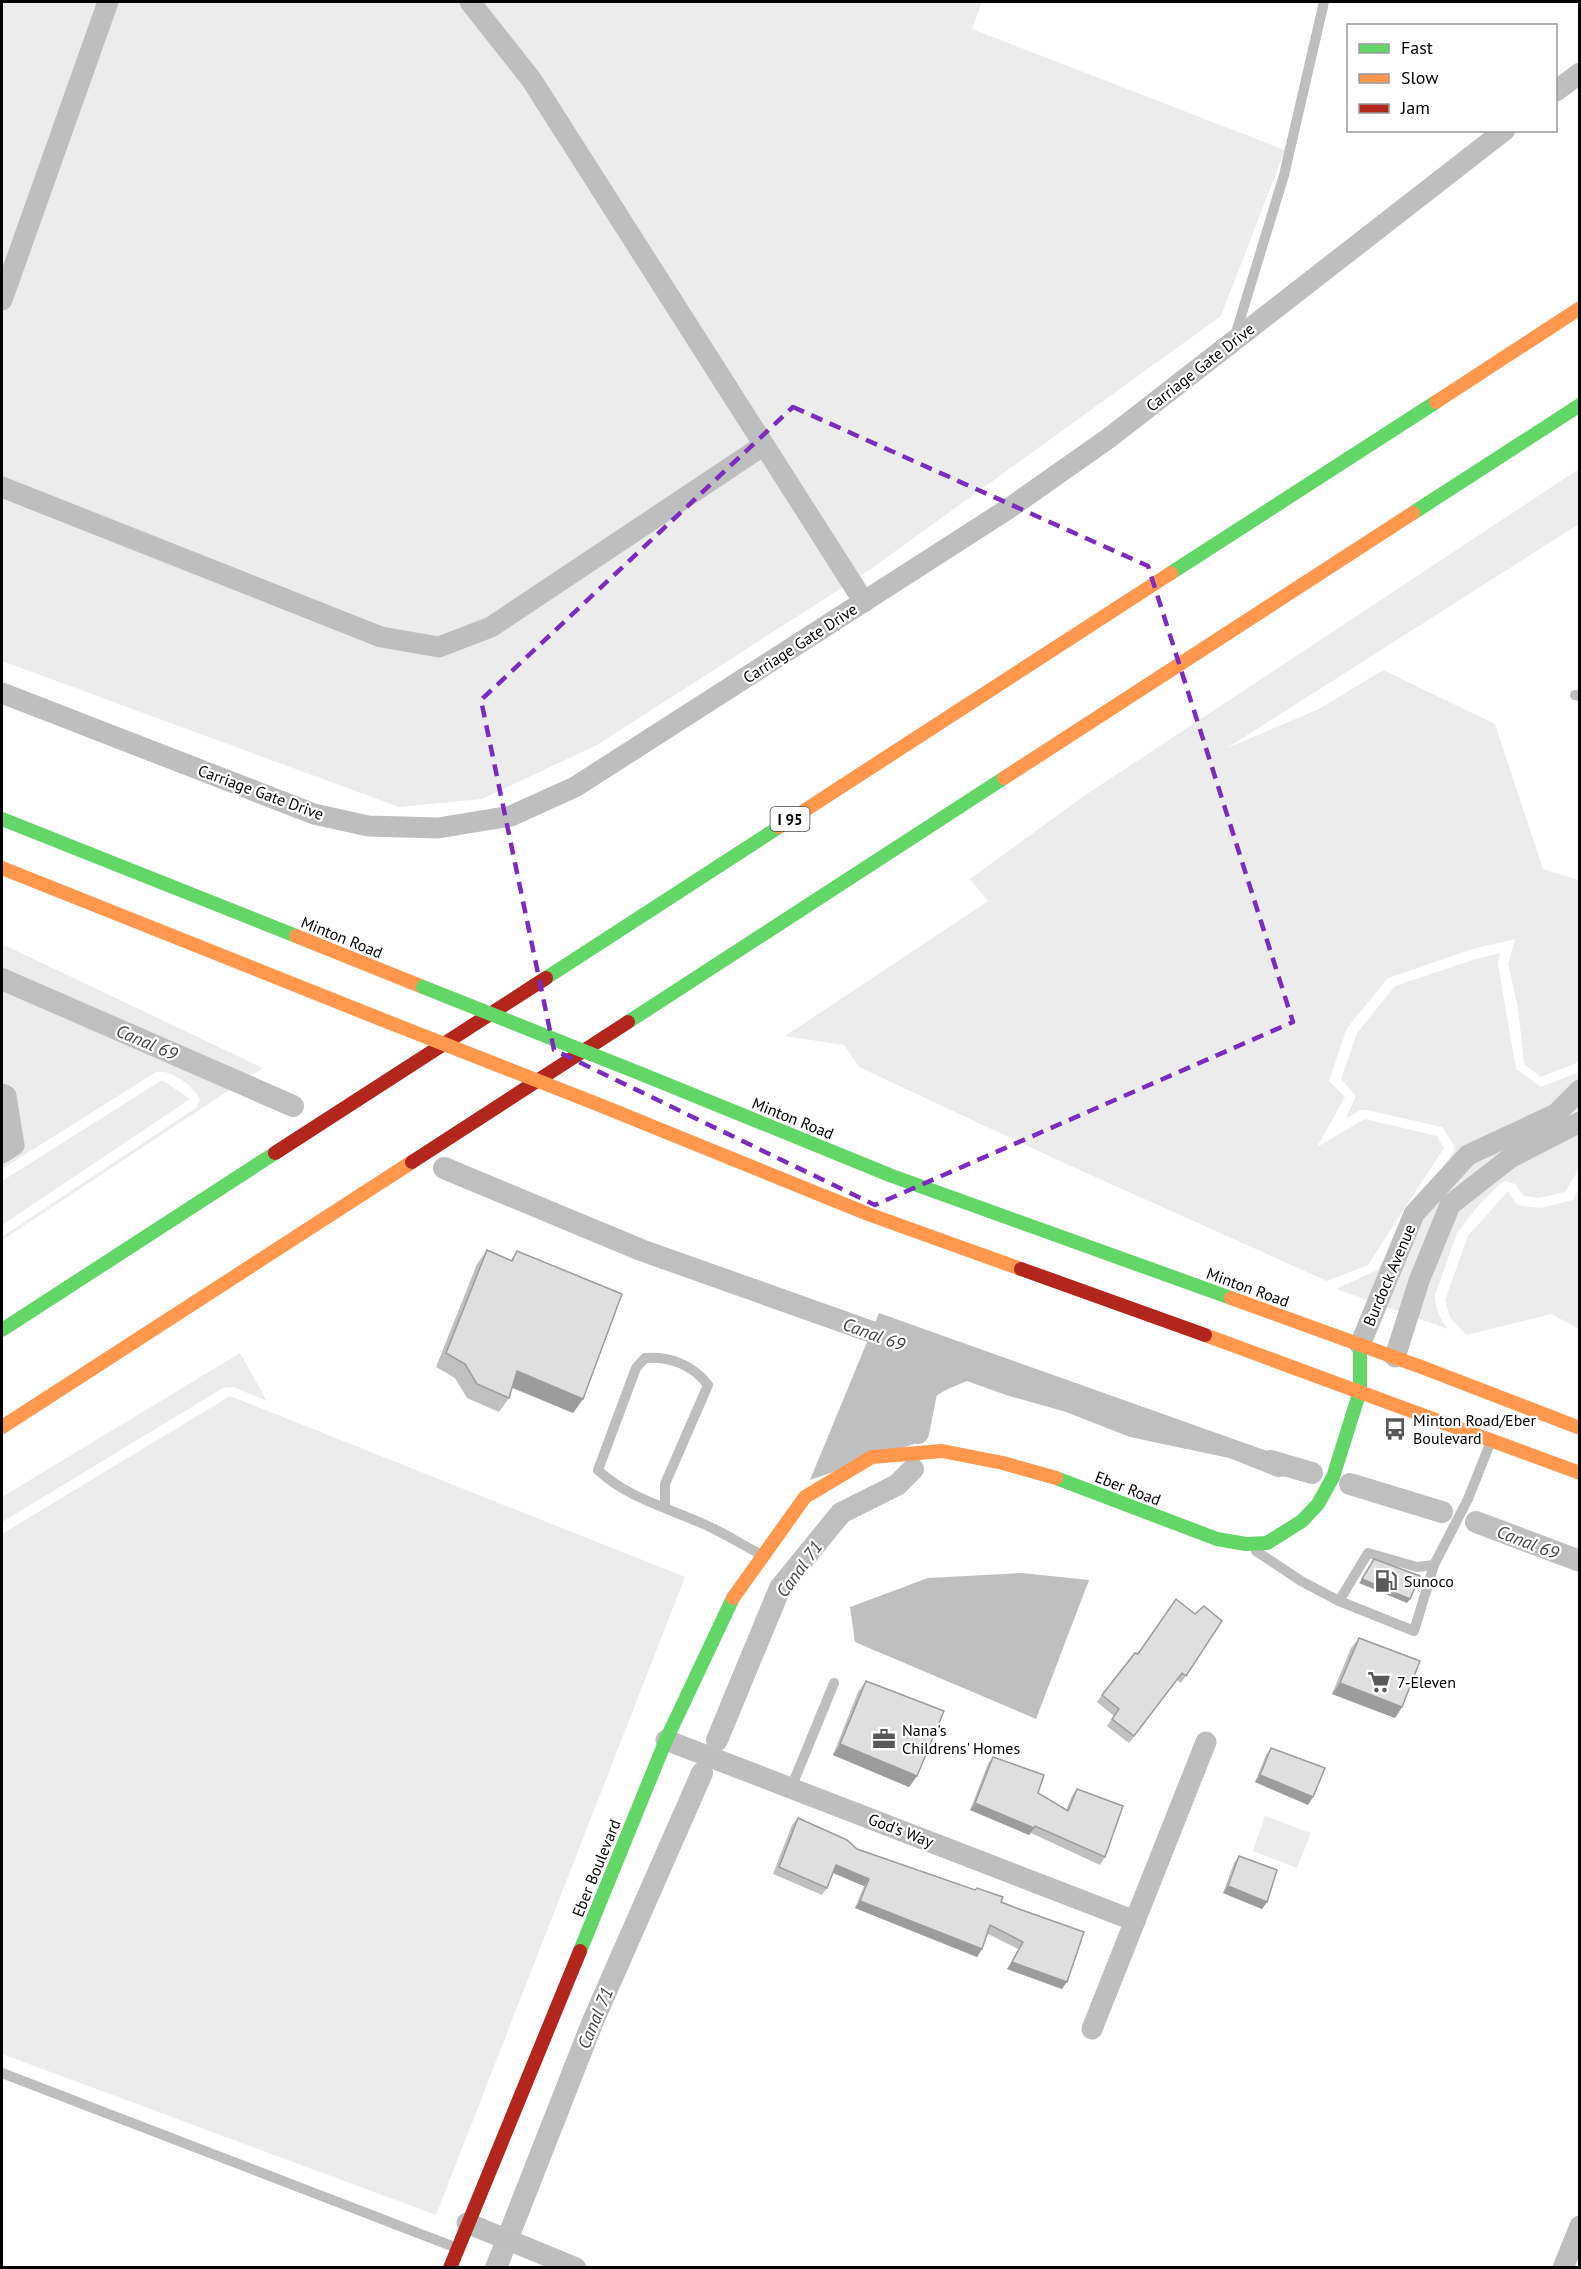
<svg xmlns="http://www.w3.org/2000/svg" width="1581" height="2269" viewBox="0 0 1581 2269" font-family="'PT Sans',sans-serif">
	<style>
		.green { fill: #ececec }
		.water { fill: #bfbfbf }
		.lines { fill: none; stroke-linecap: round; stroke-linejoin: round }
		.canal { stroke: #bfbfbf; stroke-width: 22 }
		.lane { stroke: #bebebe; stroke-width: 10 }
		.street { stroke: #bebebe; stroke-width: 21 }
		.fast { stroke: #63d668; stroke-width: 14 }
		.slow { stroke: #ff974d; stroke-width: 14 }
		.jam { stroke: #b3261e; stroke-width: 14 }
		.fast-bridge { stroke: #63d668; stroke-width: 14 }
		.slow-bridge { stroke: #ff974d; stroke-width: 14 }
		.wall { fill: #c0c0c0 }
		.shaded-wall { fill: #9c9c9c }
		.building { fill: #dfdfdf; stroke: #9c9c9c; stroke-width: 1.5 }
		.marked { fill: none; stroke: #7b2cbf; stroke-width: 4.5; stroke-dasharray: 12 8; stroke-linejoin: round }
		.labels { text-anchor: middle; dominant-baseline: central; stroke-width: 4.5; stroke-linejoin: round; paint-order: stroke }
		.shield { fill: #fff; stroke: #4c4c4c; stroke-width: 1.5 }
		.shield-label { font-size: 15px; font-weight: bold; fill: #000 }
		.street-label { font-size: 16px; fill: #000; stroke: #fff }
		.poi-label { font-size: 16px; fill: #000; stroke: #fff; text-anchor: start }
		.water-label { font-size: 18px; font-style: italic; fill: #444; stroke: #fff }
	</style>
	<rect width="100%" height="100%" fill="#fff"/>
	<!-- green -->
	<g class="green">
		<polygon points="2,2 982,2 972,29 1285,150 1221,316 868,571 597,745 482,799 399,807 2,661"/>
		<polygon points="1579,469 1579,524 1227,748 1319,709 1383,670 1495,724 1543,869 1579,880 1579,1062 1541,1077 1524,1064 1518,1008 1508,964 1515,939 1473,949 1388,978 1347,1028 1329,1081 1345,1097 1317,1147 1365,1119 1437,1136 1444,1148 1368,1265 1327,1281 1064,1163 859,1067 844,1045 785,1036 988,901 970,879 1081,798"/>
		<path d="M2 944 263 1068 2 1240V1237L196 1108 200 1100C196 1087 169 1068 156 1072L2 1169Z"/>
		<path d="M1500 953 1498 965 1516 1069 1541 1087 1579 1072V1169L1565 1192 1539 1198 1524 1196 1515 1184 1506 1181 1500 1184 1479 1205 1457 1233 1435 1295C1435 1308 1440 1319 1448 1329L1336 1289 1377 1270 1454 1151 1453 1144 1442 1127 1367 1110H1361L1346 1118 1356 1096 1341 1079 1357 1033 1395 986 1476 959Z"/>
		<polygon points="162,1080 190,1099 2,1225 2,1181"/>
		<polygon points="1579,1188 1579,1329 1551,1314 1466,1335 1450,1317 1445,1300 1468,1236 1508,1191 1517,1205 1541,1208 1573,1200"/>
		<polygon points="240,1353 267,1401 233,1387 223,1388 2,1522 2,1497"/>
		<polygon points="230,1396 685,1577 436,2215 2,2054 2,1534"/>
		<polygon points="1265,1816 1311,1833 1297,1868 1253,1851"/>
	</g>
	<!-- water -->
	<g class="water">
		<path d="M879 1313 1301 1463 1295 1476 1277 1477 1229 1458 1130 1437 1066 1412 1006 1395 967 1381C947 1389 932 1395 919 1413L924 1430 925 1440 810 1480Z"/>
		<polygon points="1022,1573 1089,1580 1036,1719 855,1642 850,1607 928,1578"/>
	</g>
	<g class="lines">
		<!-- canal -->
		<g class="canal">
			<polyline points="2,979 293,1106"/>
			<polyline points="444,1168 641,1250 900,1342"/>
			<polyline points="918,1433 929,1378"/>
			<polyline points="1271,1461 1312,1473"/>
			<polyline points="1350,1484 1442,1512"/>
			<polyline points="1476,1522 1580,1561"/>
			<polyline points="717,1740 780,1588 841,1513 897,1485 913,1469"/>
			<polyline points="496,2268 593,2021 702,1773"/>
		</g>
		<!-- lane -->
		<g class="lane">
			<polyline points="1235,336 1284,175 1324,2"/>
			<polyline points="1575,695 1580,696"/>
			<path d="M665 1508V1484L708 1385C693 1365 670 1356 645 1358L636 1368 598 1470C628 1499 673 1509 710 1527 727 1535 743 1545 760 1554"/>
			<polyline points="1256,1551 1301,1581 1339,1601 1368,1553 1417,1567 1434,1565 1468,1499 1491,1441"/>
			<polyline points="1339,1601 1414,1631 1434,1565"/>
			<polyline points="791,1788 834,1683"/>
			<polyline points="2,2073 457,2248"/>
		</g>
		<!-- street -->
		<g class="street">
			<polyline points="470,2 531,79 864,602"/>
			<polyline points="1556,91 1580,73"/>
			<polyline points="2,300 108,2"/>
			<polyline points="2,487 381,637 439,647 491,627 764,445"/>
			<polyline points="2,693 314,814 368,826 438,828 511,816 575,787 1008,509 1109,438 1505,130"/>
			<polyline points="2,1094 6,1096 14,1145 2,1153"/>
			<polyline points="1360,1345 1414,1214 1468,1155 1556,1114 1580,1090"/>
			<polyline points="1395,1357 1419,1281 1450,1205 1510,1158 1580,1122"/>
			<polyline points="666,1740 1135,1921"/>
			<polyline points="1092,2029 1206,1742"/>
			<polyline points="467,2223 576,2268"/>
			<polyline points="1563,2268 1580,2226"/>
		</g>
		<!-- fast -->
		<g class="fast">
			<polyline points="1413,513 1580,405"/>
			<polyline points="1171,573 1436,402"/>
			<polyline points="2,819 296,936"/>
			<polyline points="546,978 779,827"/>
			<polyline points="628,1022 1004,778"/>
			<polyline points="644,1075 892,1176 1231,1298"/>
			<polyline points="2,1330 275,1153"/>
			<polyline points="1056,1478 1217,1539 1246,1544 1267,1543 1302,1521 1318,1504 1333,1477 1360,1391 1360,1345"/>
			<polyline points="580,1951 666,1740 733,1598"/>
		</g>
		<!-- slow -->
		<g class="slow">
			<polyline points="1436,402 1580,308"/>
			<polyline points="1004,778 1413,513"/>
			<polyline points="779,827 1171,573"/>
			<polyline points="2,868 378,1018"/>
			<polyline points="296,936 423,987"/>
			<polyline points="602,1106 868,1214 1021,1269"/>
			<polyline points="1231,1298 1424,1368 1580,1428"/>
			<polyline points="1205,1335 1580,1473"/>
			<polyline points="2,1427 412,1162"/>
			<polyline points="733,1598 805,1497 872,1457 942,1451 1003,1463 1056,1478"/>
		</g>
		<!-- jam -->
		<g class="jam">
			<polyline points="275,1153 546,978"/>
			<polyline points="412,1162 628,1022"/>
			<polyline points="1021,1269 1205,1335"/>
			<polyline points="450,2268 580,1951"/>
		</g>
		<!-- fast-bridge -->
		<polyline class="fast-bridge" points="423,987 644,1075"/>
		<!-- slow-bridge -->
		<polyline class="slow-bridge" points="378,1018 602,1106"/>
	</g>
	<!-- wall -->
	<g class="wall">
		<polygon points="487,1250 511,1260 517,1251 583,1399 573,1413 512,1388 509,1398 499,1412 467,1398 455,1378 436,1367 477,1264"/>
		<polygon points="1222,1621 1181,1683 1177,1680 1129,1743 1107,1726 1114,1716 1097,1702 1102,1695 1138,1654"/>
		<polygon points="1359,1638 1402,1707 1395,1718 1332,1694 1351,1648"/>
		<polygon points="866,1681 917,1776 909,1787 833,1755 858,1692"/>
		<polygon points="1271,1748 1308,1805 1255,1782 1266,1755"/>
		<polygon points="993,1757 1038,1793 1066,1810 1072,1796 1077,1789 1105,1857 1100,1865 1031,1833 1029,1835 970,1810 988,1764"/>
		<polygon points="798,1818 857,1849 1001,1902 1062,1989 1007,1969 1018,1949 988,1934 982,1949 977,1957 855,1908 864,1886 833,1873 827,1888 822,1895 773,1874 792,1825"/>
		<polygon points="1239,1856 1267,1902 1262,1909 1223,1893 1234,1863"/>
	</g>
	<!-- shaded-wall -->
	<g class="shaded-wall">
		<polygon points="517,1371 583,1399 573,1413 507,1385"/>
		<polygon points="1362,1579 1410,1599 1407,1603 1359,1583"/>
		<polygon points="1340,1683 1402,1707 1395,1718 1332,1694"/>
		<polygon points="840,1744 917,1776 909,1787 833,1755"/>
		<polygon points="1260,1775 1313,1797 1308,1805 1255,1782"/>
		<polygon points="975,1803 1034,1828 1029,1835 970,1810"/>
		<polygon points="836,1865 869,1879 864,1886 831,1872"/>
		<polygon points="1228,1886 1267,1902 1262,1909 1223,1893"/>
		<polygon points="860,1901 982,1949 977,1957 855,1908"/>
		<polygon points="1012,1962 1067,1982 1062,1989 1007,1969"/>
	</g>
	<!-- building -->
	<g class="building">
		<polygon points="487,1250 512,1261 517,1251 622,1294 583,1399 517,1371 509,1398 477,1384 465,1364 446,1353"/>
		<polygon points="1374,1559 1420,1576 1410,1599 1362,1579"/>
		<polygon points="1176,1599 1195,1614 1204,1606 1222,1621 1186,1676 1182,1673 1134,1736 1112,1719 1119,1709 1102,1695 1135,1653 1138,1654"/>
		<polygon points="1359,1638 1420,1661 1402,1707 1340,1683"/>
		<polygon points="866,1681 944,1711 917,1776 840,1744"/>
		<polygon points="1271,1748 1325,1768 1313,1797 1260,1775"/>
		<polygon points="993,1757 1044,1775 1038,1793 1068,1811 1077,1789 1123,1806 1105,1857 1035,1826 1034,1828 975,1803"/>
		<polygon points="798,1818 847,1840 857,1849 975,1890 977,1888 1003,1897 1001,1902 1019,1909 1084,1932 1067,1982 1012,1962 1023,1942 990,1925 982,1949 860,1901 869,1879 836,1865 827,1888 779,1867"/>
		<polygon points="1239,1856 1277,1870 1267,1902 1228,1886"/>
	</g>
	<!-- marked area -->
	<path class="marked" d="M793 407 1148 566 1293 1022 875 1205 554 1050 481 700Z"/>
	<!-- icons -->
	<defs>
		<g id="bus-bare" transform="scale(1.8)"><path d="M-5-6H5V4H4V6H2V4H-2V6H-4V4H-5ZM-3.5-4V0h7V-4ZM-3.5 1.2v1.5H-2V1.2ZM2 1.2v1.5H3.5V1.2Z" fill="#595959" stroke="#fff" stroke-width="2.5" paint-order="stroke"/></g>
		<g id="fuel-bare" transform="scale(1.8)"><path d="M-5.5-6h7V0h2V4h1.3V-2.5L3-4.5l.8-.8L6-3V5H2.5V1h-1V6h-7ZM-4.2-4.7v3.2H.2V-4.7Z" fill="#595959" stroke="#fff" stroke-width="2.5" paint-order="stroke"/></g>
		<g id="supermarket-bare" transform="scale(1.8)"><path d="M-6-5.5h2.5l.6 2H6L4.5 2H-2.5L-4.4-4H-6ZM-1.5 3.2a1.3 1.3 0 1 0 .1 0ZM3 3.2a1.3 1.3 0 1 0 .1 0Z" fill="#595959" stroke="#fff" stroke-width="2.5" paint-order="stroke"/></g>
		<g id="office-bare" transform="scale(1.8)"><path d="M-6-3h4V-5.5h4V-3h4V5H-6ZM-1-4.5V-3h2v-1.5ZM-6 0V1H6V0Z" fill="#595959" stroke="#fff" stroke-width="2.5" paint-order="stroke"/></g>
	</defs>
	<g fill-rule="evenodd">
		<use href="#bus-bare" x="1395" y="1429"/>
		<use href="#fuel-bare" x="1386" y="1581"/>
		<use href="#supermarket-bare" x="1379" y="1682"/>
		<use href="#office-bare" x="884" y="1739"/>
	</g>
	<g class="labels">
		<!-- shield labels -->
		<rect class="shield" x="770.5" y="807" width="39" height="24" rx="4.5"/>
		<g class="shield-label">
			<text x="790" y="819">I 95</text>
		</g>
		<!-- street labels -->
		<g class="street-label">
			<text transform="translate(1200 367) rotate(-38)">Carriage Gate Drive</text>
			<text transform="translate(800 643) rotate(-33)">Carriage Gate Drive</text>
			<text transform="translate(261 792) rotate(20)">Carriage Gate Drive</text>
			<text transform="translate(342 937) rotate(22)">Minton Road</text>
			<text transform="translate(793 1118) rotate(22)">Minton Road</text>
			<text transform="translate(1389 1275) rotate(-67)">Burdock Avenue</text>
			<text transform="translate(1248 1287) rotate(20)">Minton Road</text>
			<text transform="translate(1128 1488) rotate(21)">Eber Road</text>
			<text transform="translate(901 1830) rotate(21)">God's Way</text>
			<text transform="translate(596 1868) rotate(-68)">Eber Boulevard</text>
		</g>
		<!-- poi labels -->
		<g class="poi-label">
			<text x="1413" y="1420">Minton Road/Eber<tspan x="1413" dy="18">Boulevard</tspan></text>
			<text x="1404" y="1581">Sunoco</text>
			<text x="1397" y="1682">7-Eleven</text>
			<text x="902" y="1730">Nana's<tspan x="902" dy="18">Childrens' Homes</tspan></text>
		</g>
		<!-- water labels -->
		<g class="water-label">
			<text transform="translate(147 1042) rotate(23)">Canal 69</text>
			<text transform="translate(874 1334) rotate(20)">Canal 69</text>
			<text transform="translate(1528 1542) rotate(21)">Canal 69</text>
			<text transform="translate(799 1569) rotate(-54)">Canal 71</text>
			<text transform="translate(595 2018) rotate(-67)">Canal 71</text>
		</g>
	</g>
	<!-- border -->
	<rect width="1581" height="2269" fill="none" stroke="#000000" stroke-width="6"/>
	<!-- legend -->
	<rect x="1347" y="24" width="210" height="108" fill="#ffffff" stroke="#999999" stroke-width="1.5"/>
	<rect x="1359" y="44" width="30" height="9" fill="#63d668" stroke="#999999" stroke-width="1.5"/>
	<text x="1401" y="54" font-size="18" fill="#000000">Fast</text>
	<rect x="1359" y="74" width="30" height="9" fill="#ff974d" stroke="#999999" stroke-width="1.5"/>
	<text x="1401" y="84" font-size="18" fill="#000000">Slow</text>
	<rect x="1359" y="104" width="30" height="9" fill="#b3261e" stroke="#999999" stroke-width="1.5"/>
	<text x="1401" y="114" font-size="18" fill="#000000">Jam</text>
</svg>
